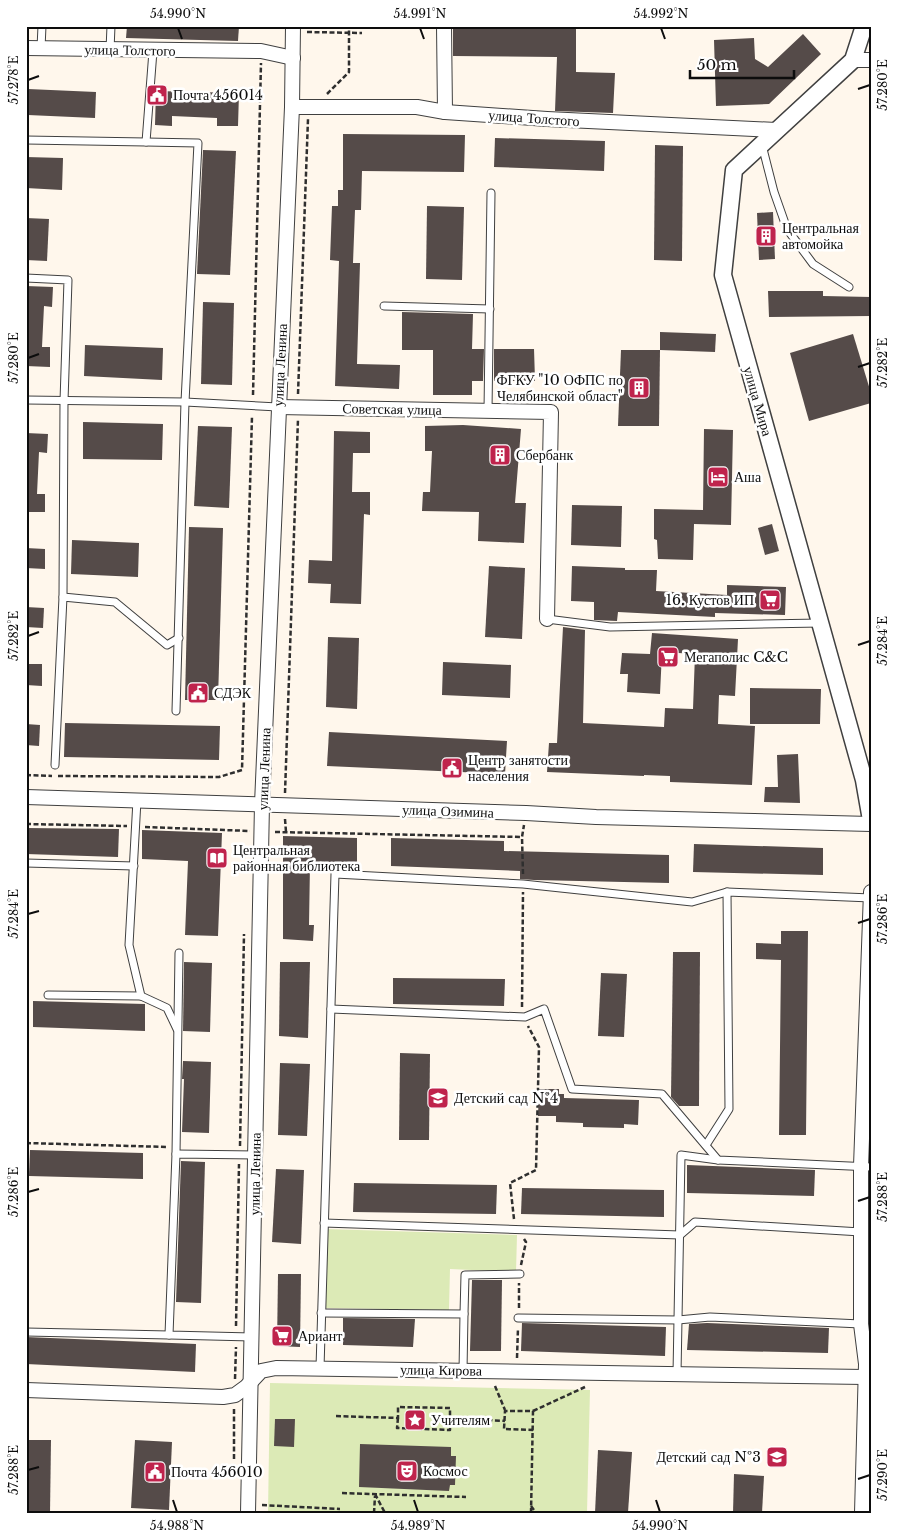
<svg xmlns="http://www.w3.org/2000/svg" width="897" height="1539" viewBox="0 0 897 1539" font-family="'Libre Baskerville',serif">
	<style>
		.green { fill: #dceab6 }
		.building { fill: #554b49 }
		.lines { fill: none; stroke-linecap: round; stroke-linejoin: round }
		.service-casing { stroke: #404040; stroke-width: 9 }
		.minor-casing { stroke: #404040; stroke-width: 16 }
		.tertiary-casing { stroke: #404040; stroke-width: 19 }
		.path { stroke: #2f2f2f; stroke-width: 2.5; stroke-dasharray: 5 2.5; stroke-linecap: butt }
		.service { stroke: #fff; stroke-width: 7 }
		.minor { stroke: #fff; stroke-width: 14 }
		.tertiary { stroke: #fff; stroke-width: 16 }
		.ticks { fill: none; stroke: #0d0d0d; stroke-width: 2 }
		.labels { text-anchor: middle; dominant-baseline: central; stroke-width: 5; stroke-linejoin: round; paint-order: stroke }
		.street-label { font-size: 14px; fill: #0d0d0d; stroke: #fff }
		.poi-label { font-size: 14px; fill: #0d0d0d; stroke: #fff; text-anchor: start }
		.neatline { fill: none; stroke: #0d0d0d; stroke-width: 2 }
		.ticks-label { font-size: 12px; text-anchor: middle; fill: #0d0d0d }
	</style>
	<rect width="100%" height="100%" fill="#fff7ec"/>
	<!-- green -->
	<g class="green">
		<polygon points="325,1229 517,1235 516,1272 450,1269 449,1310 323,1308"/>
		<polygon points="270,1383 590,1390 587,1513 268,1513"/>
	</g>
	<!-- building -->
	<g class="building">
		<polygon points="127,26 239,26 238,41 126,38"/>
		<polygon points="453,26 576,26 576,72 615,73 613,113 555,111 557,57 453,56"/>
		<polygon points="803,34 821,54 769,104 716,106 714,40 754,38 755,59 768,67"/>
		<polygon points="28,89 96,92 95,118 28,115"/>
		<polygon points="156,91 239,93 238,126 217,126 217,118 172,116 172,126 155,125"/>
		<polygon points="343,134 465,135 464,172 362,171 361,210 355,210 353,263 360,263 357,364 400,365 399,389 335,386 339,261 330,260 332,206 338,206 338,190 343,190"/>
		<polygon points="495,138 605,141 604,171 494,167"/>
		<polygon points="655,145 683,146 682,261 654,260"/>
		<polygon points="203,150 236,151 230,275 197,274"/>
		<polygon points="26,157 63,158 62,190 26,188"/>
		<polygon points="427,206 464,207 462,280 426,279"/>
		<polygon points="773,212 775,259 759,260 757,213"/>
		<polygon points="26,218 49,219 47,261 26,260"/>
		<polygon points="26,286 53,287 52,307 44,306 42,347 50,347 50,367 26,366"/>
		<polygon points="768,291 823,291 823,296 871,297 871,316 769,317"/>
		<polygon points="203,302 234,303 232,385 201,384"/>
		<polygon points="402,312 473,314 472,349 484,349 483,381 472,381 472,395 433,395 433,350 402,350"/>
		<polygon points="660,332 716,334 715,352 660,350"/>
		<polygon points="853,334 871,393 871,403 809,421 790,353"/>
		<polygon points="85,345 163,348 162,380 84,376"/>
		<polygon points="494,349 534,349 535,381 494,381"/>
		<polygon points="621,350 660,350 659,426 618,426"/>
		<polygon points="83,422 163,424 162,460 83,459"/>
		<polygon points="463,425 521,429 515,503 526,503 524,543 478,541 479,512 422,511 423,492 430,492 432,451 425,451 425,426"/>
		<polygon points="198,426 232,427 229,508 194,506"/>
		<polygon points="704,429 733,430 731,525 694,524 693,560 658,559 657,540 654,539 654,509 703,510"/>
		<polygon points="334,431 370,432 370,453 353,453 352,492 370,492 370,515 364,514 361,604 330,603 331,584 308,583 309,560 332,561"/>
		<polygon points="26,433 48,434 47,453 39,452 37,494 45,494 45,512 26,512"/>
		<polygon points="572,505 622,506 621,547 571,545"/>
		<polygon points="772,524 779,551 765,555 758,528"/>
		<polygon points="189,527 223,528 218,700 185,700"/>
		<polygon points="72,540 139,543 138,577 71,574"/>
		<polygon points="26,548 45,549 45,569 26,568"/>
		<polygon points="489,566 525,568 522,639 485,637"/>
		<polygon points="572,566 625,568 625,570 657,570 656,591 727,595 727,585 786,587 785,615 715,613 715,617 618,612 617,621 594,620 594,602 571,601"/>
		<polygon points="26,607 44,608 43,628 26,627"/>
		<polygon points="563,627 585,630 583,723 664,727 665,708 693,709 695,654 662,652 660,694 627,692 628,674 620,674 622,653 650,654 652,633 738,639 735,696 719,695 718,724 755,726 752,785 670,782 670,776 644,775 644,776 547,772 549,743 557,743"/>
		<polygon points="328,637 359,638 357,709 326,707"/>
		<polygon points="443,662 511,665 510,698 442,695"/>
		<polygon points="26,664 42,664 42,686 26,685"/>
		<polygon points="750,688 821,689 820,724 750,724"/>
		<polygon points="65,723 220,726 219,760 64,757"/>
		<polygon points="26,724 40,725 39,746 26,745"/>
		<polygon points="329,732 507,741 505,774 327,766"/>
		<polygon points="798,754 800,803 764,802 765,787 778,787 777,755"/>
		<polygon points="26,828 119,829 118,857 26,854"/>
		<polygon points="142,830 222,833 218,936 185,935 188,861 142,859"/>
		<polygon points="283,836 357,838 357,866 310,864 309,925 314,925 313,941 283,939"/>
		<polygon points="391,838 504,841 504,851 669,855 669,883 534,880 520,879 520,871 391,866"/>
		<polygon points="694,844 823,848 823,875 693,872"/>
		<polygon points="781,931 808,931 806,1135 779,1135 781,960 756,959 756,943 781,944"/>
		<polygon points="673,952 700,952 699,1106 679,1106 671,1097"/>
		<polygon points="184,962 212,963 210,1032 183,1031"/>
		<polygon points="280,962 310,962 308,1038 279,1036"/>
		<polygon points="601,973 627,974 624,1037 598,1036"/>
		<polygon points="393,978 505,979 504,1006 393,1004"/>
		<polygon points="33,1001 145,1004 145,1031 33,1027"/>
		<polygon points="400,1053 430,1054 429,1140 399,1140"/>
		<polygon points="183,1061 211,1062 209,1133 182,1132 184,1079 182,1079"/>
		<polygon points="280,1063 310,1064 307,1136 278,1135"/>
		<polygon points="539,1089 559,1089 559,1094 564,1094 564,1098 639,1100 638,1125 624,1124 624,1128 583,1127 583,1123 556,1122 556,1116 538,1116"/>
		<polygon points="30,1150 143,1153 143,1179 29,1176"/>
		<polygon points="181,1161 205,1162 201,1303 176,1302"/>
		<polygon points="687,1165 815,1170 814,1196 687,1193"/>
		<polygon points="276,1169 304,1170 301,1244 272,1242"/>
		<polygon points="354,1183 497,1185 496,1214 353,1212"/>
		<polygon points="522,1188 664,1190 664,1217 521,1214"/>
		<polygon points="278,1274 301,1274 300,1347 277,1346"/>
		<polygon points="472,1280 502,1280 501,1351 470,1351"/>
		<polygon points="343,1318 415,1319 413,1347 343,1345"/>
		<polygon points="522,1323 666,1327 665,1356 521,1351"/>
		<polygon points="707,1323 829,1328 828,1353 687,1350 689,1324"/>
		<polygon points="26,1337 196,1344 195,1372 26,1364"/>
		<polygon points="275,1419 295,1419 294,1447 274,1446"/>
		<polygon points="26,1440 51,1440 50,1513 26,1513"/>
		<polygon points="135,1440 172,1442 169,1510 131,1508"/>
		<polygon points="360,1444 451,1447 451,1456 456,1456 455,1485 450,1485 449,1491 359,1487"/>
		<polygon points="598,1450 632,1452 628,1513 595,1513"/>
		<polygon points="734,1474 764,1476 762,1513 733,1513"/>
	</g>
	<g class="lines">
		<!-- service casing -->
		<g class="service-casing">
			<g id="service">
				<polyline points="41,48 42,26"/>
				<polyline points="110,50 111,26"/>
				<polyline points="26,140 146,142 153,51"/>
				<polyline points="146,142 198,143 185,402 176,711"/>
				<polyline points="762,145 774,192 787,229 813,264 849,287"/>
				<polyline points="26,278 68,280 64,401 63,597"/>
				<polyline points="384,306 490,309"/>
				<polyline points="26,400 185,402 278,407"/>
				<polyline points="488,411 491,193"/>
				<polyline points="547,619 610,627 821,623"/>
				<polyline points="55,765 63,597 115,602 167,645 179,638"/>
				<polyline points="137,800 129,945 141,996 167,1008 177,1029"/>
				<polyline points="26,863 134,866"/>
				<polyline points="48,995 141,996"/>
				<polyline points="331,1009 525,1017 544,1009 572,1089 662,1094 718,1160"/>
				<polyline points="706,1145 729,1109 727,892"/>
				<polyline points="176,1154 179,953"/>
				<polyline points="324,1223 680,1235 695,1222 861,1232"/>
				<polyline points="321,1313 464,1314 463,1371"/>
				<polyline points="464,1314 465,1275 520,1274"/>
				<polyline points="518,1318 678,1320 710,1317 861,1324"/>
				<polyline points="26,1332 169,1335"/>
				<polyline points="252,1337 169,1335 176,1154 256,1155"/>
				<polyline points="320,1368 335,874 523,884 692,902 727,892 871,898"/>
				<polyline points="677,1374 681,1155 718,1160 871,1167"/>
			</g>
		</g>
		<!-- minor casing -->
		<g class="minor-casing">
			<g id="minor">
				<polyline points="444,26 445,112"/>
				<polyline points="26,48 261,51 293,58"/>
				<polyline points="853,60 871,60"/>
				<polyline points="292,107 417,107 445,112 547,119 776,130"/>
				<polyline points="278,407 551,412 547,619"/>
				<polyline points="26,797 526,813 596,817 871,824"/>
				<polyline points="26,1390 223,1397 235,1395 246,1387 261,1371 276,1368 865,1377"/>
				<polyline points="248,1513 262,804 292,107 293,26"/>
				<polyline points="862,1513 866,1364 861,1324 861,1166 871,892"/>
			</g>
		</g>
		<!-- tertiary casing -->
		<g class="tertiary-casing">
			<polyline id="tertiary" points="864,26 853,60 734,170 723,275 864,780 871,820"/>
		</g>
		<!-- path -->
		<g class="path">
			<polyline points="307,32 362,33"/>
			<polyline points="327,94 349,72 349,26"/>
			<polyline points="298,394 308,119"/>
			<polyline points="253,395 261,63"/>
			<polyline points="26,775 52,776"/>
			<polyline points="58,776 219,777 242,770 252,416"/>
			<polyline points="285,793 298,419"/>
			<polyline points="285,819 286,832"/>
			<polyline points="26,824 127,826"/>
			<polyline points="145,827 250,831"/>
			<polyline points="275,832 522,837"/>
			<polyline points="523,874 522,837 524,825"/>
			<polyline points="522,1007 523,892"/>
			<polyline points="26,1143 167,1147"/>
			<polyline points="240,1146 244,934"/>
			<polyline points="514,1219 510,1183 536,1170 539,1047 528,1026"/>
			<polyline points="521,1265 526,1242 524,1239"/>
			<polyline points="519,1308 519,1283"/>
			<polyline points="236,1326 239,1164"/>
			<polyline points="517,1358 518,1328"/>
			<polyline points="235,1379 236,1347"/>
			<polyline points="495,1386 505,1410"/>
			<polyline points="533,1411 585,1387"/>
			<polyline points="336,1416 398,1418 398,1407 450,1408 450,1418 505,1421"/>
			<polyline points="398,1418 397,1428 450,1430 450,1419"/>
			<polyline points="234,1459 234,1409"/>
			<polyline points="342,1493 466,1497"/>
			<polyline points="375,1494 385,1513"/>
			<polyline points="262,1505 340,1509"/>
			<polyline points="531,1506 536,1513"/>
			<polyline points="374,1513 375,1496"/>
			<polyline points="531,1513 533,1411 505,1411 504,1429 533,1430"/>
		</g>
		<!-- service -->
		<use href="#service" class="service"/>
		<!-- minor -->
		<use href="#minor" class="minor"/>
		<!-- tertiary -->
		<use href="#tertiary" class="tertiary"/>
	</g>
	<!-- ticks -->
	<path class="ticks" d="M178 28 182 39M420 28 424 39M661 28 665 39M28 80 39 76M858 89 870 85M28 358 39 354M858 367 870 363M28 636 39 632M858 645 870 641M28 914 39 911M858 923 870 919M28 1192 39 1189M858 1201 870 1197M28 1470 39 1467M858 1479 870 1475M173 1500 177 1512M414 1500 418 1512M656 1500 660 1512"/>
	<!-- icons -->
	<defs>
		<g id="civic-square" transform="scale(1.125)"><rect x="-9" y="-9" width="18" height="18" rx="4" fill="#bf234c" stroke="#fff"/><path d="M-.6-6.5H3V-4.5H.6V-3L4-1V1h2V6H-6V1h2V-1L-.6-3ZM-1.2 2.5V6h2.4V2.5Z" fill="#fff"/></g>
		<g id="building-square" transform="scale(1.125)"><rect x="-9" y="-9" width="18" height="18" rx="4" fill="#bf234c" stroke="#fff"/><path d="M-4-6H4V6H1V3H-1V6H-4ZM-2.5-4.3h1.7v1.8h-1.7ZM.8-4.3h1.7v1.8H.8ZM-2.5-1h1.7V.8h-1.7ZM.8-1h1.7V.8H.8Z" fill="#fff"/></g>
		<g id="hotel-square" transform="scale(1.125)"><rect x="-9" y="-9" width="18" height="18" rx="4" fill="#bf234c" stroke="#fff"/><path d="M-6-4.5h1.5V1H6V5H4.5V3h-9V5H-6ZM-4 0a1.8 1.8 0 1 1 3.6 0ZM.5 0V-2.5h3Q6-2.5 6 0Z" fill="#fff"/></g>
		<g id="supermarket-square" transform="scale(1.125)"><rect x="-9" y="-9" width="18" height="18" rx="4" fill="#bf234c" stroke="#fff"/><path d="M-6-5.5h2.5l.6 2H6L4.5 2H-2.5L-4.4-4H-6ZM-1.5 3.2a1.3 1.3 0 1 0 .1 0ZM3 3.2a1.3 1.3 0 1 0 .1 0Z" fill="#fff"/></g>
		<g id="library-square" transform="scale(1.125)"><rect x="-9" y="-9" width="18" height="18" rx="4" fill="#bf234c" stroke="#fff"/><path d="M-6-4Q-3-5.5-.7-3.5V5Q-3 3-6 4ZM6-4Q3-5.5 .7-3.5V5Q3 3 6 4Z" fill="#fff"/></g>
		<g id="school-square" transform="scale(1.125)"><rect x="-9" y="-9" width="18" height="18" rx="4" fill="#bf234c" stroke="#fff"/><path d="M0-5L7-2L0 1L-7-2ZM-4 1L0 2.5L4 1V4Q0 6-4 4Z" fill="#fff"/></g>
		<g id="sight-square" transform="scale(1.125)"><rect x="-9" y="-9" width="18" height="18" rx="4" fill="#bf234c" stroke="#fff"/><path d="M0-6L1.8-2.2L6-1.7L2.9 1.2L3.7 5.4L0 3.3L-3.7 5.4L-2.9 1.2L-6-1.7L-1.8-2.2Z" fill="#fff"/></g>
		<g id="theatre-square" transform="scale(1.125)"><rect x="-9" y="-9" width="18" height="18" rx="4" fill="#bf234c" stroke="#fff"/><path d="M-5-5.5Q0-4 5-5.5V0Q5 5 0 6Q-5 5-5 0ZM-3.3-2.5H-1v1.5H-3.3ZM1-2.5H3.3v1.5H1ZM-2.8 1Q0 5.5 2.8 1Z" fill="#fff"/></g>
	</defs>
	<g fill-rule="evenodd">
		<use href="#civic-square" x="157" y="95"/>
		<use href="#building-square" x="766" y="236"/>
		<use href="#building-square" x="639" y="388"/>
		<use href="#building-square" x="500" y="455"/>
		<use href="#hotel-square" x="718" y="477"/>
		<use href="#supermarket-square" x="770" y="600"/>
		<use href="#supermarket-square" x="668" y="657"/>
		<use href="#civic-square" x="198" y="693"/>
		<use href="#civic-square" x="452" y="768"/>
		<use href="#library-square" x="217" y="858"/>
		<use href="#school-square" x="438" y="1098"/>
		<use href="#supermarket-square" x="282" y="1336"/>
		<use href="#sight-square" x="415" y="1420"/>
		<use href="#school-square" x="777" y="1457"/>
		<use href="#theatre-square" x="407" y="1471"/>
		<use href="#civic-square" x="155" y="1472"/>
	</g>
	<g class="labels">
		<!-- street labels -->
		<g class="street-label">
			<text transform="translate(130 50) rotate(1)">улица Толстого</text>
			<text transform="translate(534 118) rotate(4)">улица Толстого</text>
			<text transform="translate(280 365) rotate(-87)">улица Ленина</text>
			<text transform="translate(758 401) rotate(74)">улица Мира</text>
			<text transform="translate(392 409) rotate(1)">Советская улица</text>
			<text transform="translate(264 769) rotate(-88)">улица Ленина</text>
			<text transform="translate(448 811) rotate(2)">улица Озимина</text>
			<text transform="translate(255 1174) rotate(-89)">улица Ленина</text>
			<text transform="translate(441 1370) rotate(1)">улица Кирова</text>
		</g>
		<!-- poi labels -->
		<g class="poi-label">
			<text x="173" y="95">Почта 456014</text>
			<text x="782" y="228">Центральная<tspan x="782" dy="16">автомойка</tspan></text>
			<text x="623" y="380" text-anchor="end">ФГКУ "10 ОФПС по<tspan x="623" dy="16">Челябинской област"</tspan></text>
			<text x="516" y="455">Сбербанк</text>
			<text x="734" y="477">Аша</text>
			<text x="754" y="600" text-anchor="end">16. Кустов ИП</text>
			<text x="684" y="657">Мегаполис C&amp;C</text>
			<text x="214" y="693">СДЭК</text>
			<text x="468" y="760">Центр занятости<tspan x="468" dy="16">населения</tspan></text>
			<text x="233" y="850">Центральная<tspan x="233" dy="16">районная библиотека</tspan></text>
			<text x="454" y="1098">Детский сад №4</text>
			<text x="298" y="1336">Ариант</text>
			<text x="431" y="1420">Учителям</text>
			<text x="761" y="1457" text-anchor="end">Детский сад №3</text>
			<text x="423" y="1471">Космос</text>
			<text x="171" y="1472">Почта 456010</text>
		</g>
	</g>
	<!-- border -->
	<rect width="897" height="1539" fill="none" stroke="#ffffff" stroke-width="55"/>
	<!-- scale -->
	<path d="M690 70v8h104v-8" fill="none" stroke="#0d0d0d" stroke-width="2.5"/>
	<text x="697" y="70" font-size="15" fill="#0d0d0d" stroke="#ffffff" stroke-width="4" paint-order="stroke">50 m</text>
	<rect x="28" y="28" width="842" height="1484" class="neatline"/>
	<g class="ticks-label">
		<text x="178" y="18">54.990°N</text>
		<text x="420" y="18">54.991°N</text>
		<text x="661" y="18">54.992°N</text>
		<text transform="translate(14 80) rotate(-90)" y="4">57.278°E</text>
		<text transform="translate(883 85) rotate(-90)" y="4">57.280°E</text>
		<text transform="translate(14 358) rotate(-90)" y="4">57.280°E</text>
		<text transform="translate(883 363) rotate(-90)" y="4">57.282°E</text>
		<text transform="translate(14 636) rotate(-90)" y="4">57.282°E</text>
		<text transform="translate(883 641) rotate(-90)" y="4">57.284°E</text>
		<text transform="translate(14 914) rotate(-90)" y="4">57.284°E</text>
		<text transform="translate(883 919) rotate(-90)" y="4">57.286°E</text>
		<text transform="translate(14 1192) rotate(-90)" y="4">57.286°E</text>
		<text transform="translate(883 1197) rotate(-90)" y="4">57.288°E</text>
		<text transform="translate(14 1470) rotate(-90)" y="4">57.288°E</text>
		<text transform="translate(883 1475) rotate(-90)" y="4">57.290°E</text>
		<text x="177" y="1530">54.988°N</text>
		<text x="418" y="1530">54.989°N</text>
		<text x="660" y="1530">54.990°N</text>
	</g>
</svg>
